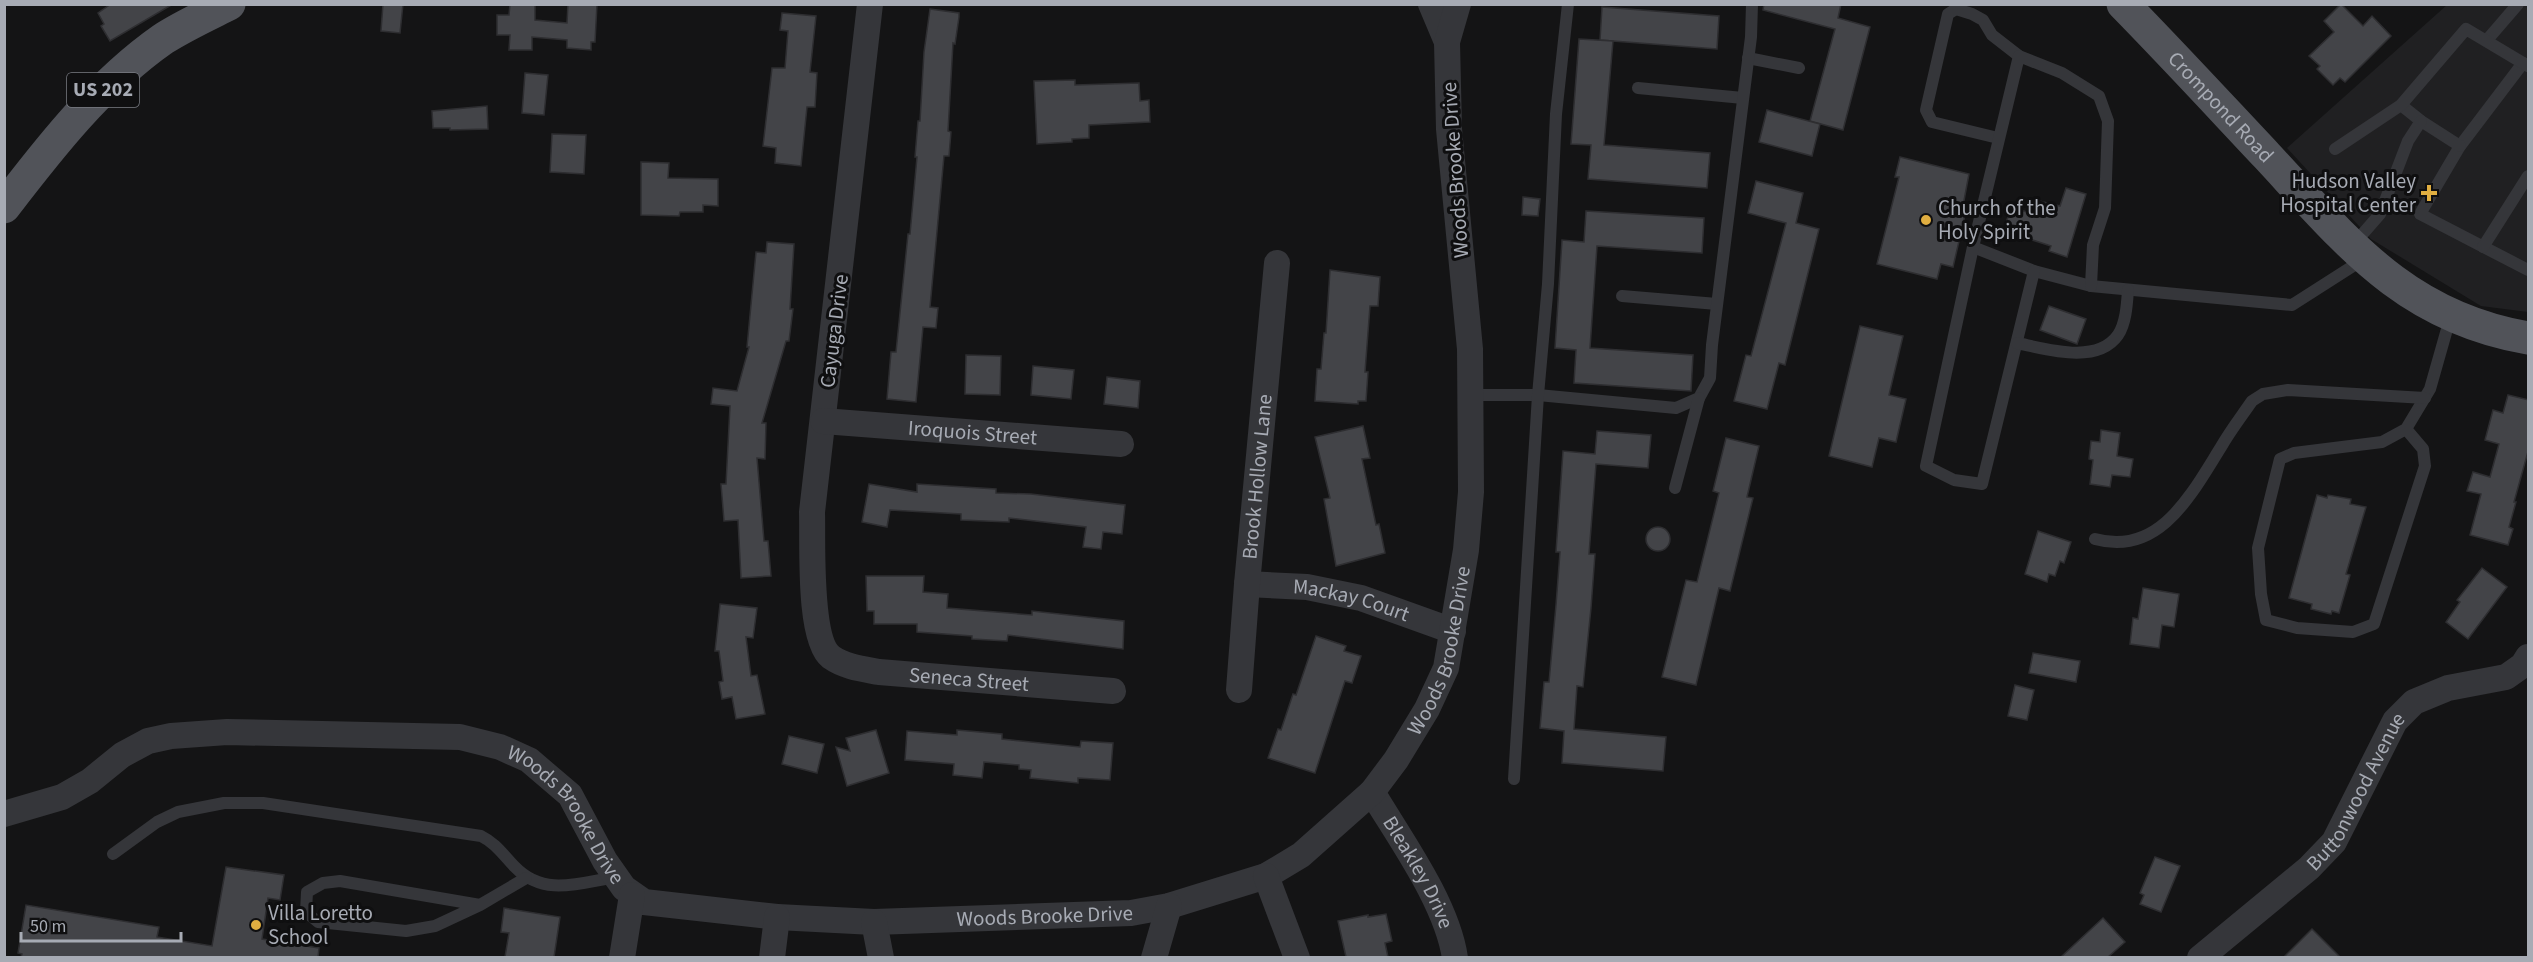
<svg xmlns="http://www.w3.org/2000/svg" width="2533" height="962" viewBox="0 0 2533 962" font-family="'Source Sans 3',sans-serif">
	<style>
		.built { fill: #202022 }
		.building { fill: #434448; stroke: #2e2e31; stroke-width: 1.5 }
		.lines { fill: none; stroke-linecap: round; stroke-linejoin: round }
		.lane { stroke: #35363a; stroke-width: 12 }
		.street { stroke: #35363a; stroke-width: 26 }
		.primary { stroke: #515359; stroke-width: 33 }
		.poi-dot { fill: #e0ae41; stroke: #0f0f10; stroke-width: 2 }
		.labels { text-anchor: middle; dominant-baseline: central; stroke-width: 6; stroke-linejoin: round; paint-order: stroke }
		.shield { fill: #0f0f10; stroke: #797c83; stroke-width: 1.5 }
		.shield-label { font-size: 20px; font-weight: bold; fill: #a7abb4 }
		.street-label { font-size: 21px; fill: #a7abb4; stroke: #0f0f10 }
		.poi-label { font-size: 21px; fill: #a7abb4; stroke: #0f0f10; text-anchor: start }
	</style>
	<rect width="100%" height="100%" fill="#141415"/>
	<!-- built -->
	<polygon class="built" points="2447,5 2528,5 2528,312 2481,306 2371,239 2287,148"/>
	<!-- building -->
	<g class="building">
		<polygon points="111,4 173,4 110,41 101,26 104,24 98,13"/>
		<polygon points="383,4 403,4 400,33 381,31"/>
		<polygon points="510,4 535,4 535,20 567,23 568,4 597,4 595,42 591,42 591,50 567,48 567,40 532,37 532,50 509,50 510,35 497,35 497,15 509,15"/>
		<polygon points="1764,4 1841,4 1838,18 1870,27 1843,130 1810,121 1835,29 1763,10"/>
		<polygon points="2341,4 2363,26 2372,16 2391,36 2345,82 2340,78 2333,85 2317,69 2320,66 2309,56 2334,32 2324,21"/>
		<polygon points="1602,7 1719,16 1717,49 1600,40"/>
		<polygon points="930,9 959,13 959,17 955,44 953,43 948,131 951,132 949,156 944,156 930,307 938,308 936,328 923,327 916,402 887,399 891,352 896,352 908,234 910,234 917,157 915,157 918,121 920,121 924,52"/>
		<polygon points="782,13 816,16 810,72 817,73 815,107 807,107 801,166 775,163 776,148 763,146 772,68 785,68 788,31 780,30"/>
		<polygon points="1579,39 1613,41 1604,145 1710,153 1707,188 1588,179 1591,145 1571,144"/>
		<polygon points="525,73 548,75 544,115 522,113"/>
		<polygon points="1075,80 1075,85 1139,83 1140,101 1149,100 1150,122 1089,125 1089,138 1072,139 1072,142 1037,144 1034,81"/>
		<polygon points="487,106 488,129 450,130 450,128 433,128 432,111"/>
		<polygon points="1767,110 1820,124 1812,156 1759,142"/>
		<polygon points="552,134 586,135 584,174 550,172"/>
		<polygon points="1900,157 1969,174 1962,211 1966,211 1953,267 1941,264 1937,279 1877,264 1899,177 1895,177"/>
		<polygon points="641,162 669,163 668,178 718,179 718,206 703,205 703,212 680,212 679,216 641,215"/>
		<polygon points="1756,181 1803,193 1796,223 1819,229 1785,365 1779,363 1767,409 1734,401 1746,355 1751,356 1786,223 1748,213"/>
		<polygon points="2066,188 2086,194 2067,257 2049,251 2051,246 2020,236 2023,228 2006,223 2011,207 2027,212 2031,199 2060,206"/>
		<polygon points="1523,197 1540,199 1538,216 1522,215"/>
		<polygon points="1586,211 1704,218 1702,253 1597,246 1590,348 1693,355 1691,391 1574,383 1576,350 1555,348 1562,240 1584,242"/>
		<polygon points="767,242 794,244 790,309 793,309 789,341 786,341 762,423 766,423 765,459 757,458 764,541 768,541 771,576 741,578 738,520 724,521 721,484 726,484 730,406 711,404 713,388 737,391 749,347 747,347 756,252 766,253"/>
		<polygon points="1330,270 1380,277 1378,306 1370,306 1365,372 1368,372 1366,401 1358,401 1358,404 1315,401 1317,369 1321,369 1324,333 1326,333"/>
		<polygon points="2049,306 2086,319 2077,344 2040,330"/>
		<polygon points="1860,326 1903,336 1889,395 1906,399 1896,442 1879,438 1872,467 1829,456"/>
		<polygon points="966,355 1001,356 1000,395 965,394"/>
		<polygon points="1033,366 1074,370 1071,399 1031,395"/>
		<polygon points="1107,377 1140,381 1138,408 1104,404"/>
		<polygon points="2508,395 2529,400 2529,448 2514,502 2516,502 2509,527 2513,529 2508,545 2470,535 2481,494 2467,491 2473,472 2490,477 2499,444 2485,440 2493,410 2503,413"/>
		<polygon points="1363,426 1370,458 1362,459 1376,525 1379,524 1385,553 1336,566 1324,499 1330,498 1315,437"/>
		<polygon points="2101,430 2120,433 2117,456 2133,459 2130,477 2112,475 2110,487 2090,484 2093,460 2089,459 2091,441 2100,442"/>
		<polygon points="1597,431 1651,435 1648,468 1596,464 1589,554 1595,554 1591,608 1583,687 1577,686 1574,729 1666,737 1663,771 1562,763 1564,731 1540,728 1544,682 1549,682 1556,605 1560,552 1556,552 1563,451 1595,454"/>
		<polygon points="1726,438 1759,446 1747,497 1753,498 1730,591 1719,588 1696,685 1662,677 1686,580 1697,582 1719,493 1713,491"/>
		<polygon points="869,484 917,492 917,484 996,489 996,493 1031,494 1125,505 1122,534 1103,532 1101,549 1083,547 1086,527 1009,518 1009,522 961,520 961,514 890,510 887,527 862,522"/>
		<polygon points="2317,495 2327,498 2328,495 2351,499 2350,504 2366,507 2346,574 2350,575 2339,613 2332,611 2331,614 2311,609 2312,604 2289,598"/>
		<circle cx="1658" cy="539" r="12"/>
		<polygon points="2038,531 2071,542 2064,563 2060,561 2055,576 2049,574 2047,582 2025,574"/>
		<polygon points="2482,568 2507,587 2468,639 2446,622 2460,602 2457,600"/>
		<polygon points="866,576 924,576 923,592 948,594 947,608 1032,615 1032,611 1124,621 1123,649 1008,635 1007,641 972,639 972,636 917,632 917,624 874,624 874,611 867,611"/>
		<polygon points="2143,588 2179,594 2174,627 2162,625 2159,648 2130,644 2133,618 2138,619"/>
		<polygon points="720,604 757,608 753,638 746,637 751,676 757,675 765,714 736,719 732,697 722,699 719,682 723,681 719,651 715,651"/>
		<polygon points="1316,636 1346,646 1344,651 1361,656 1352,683 1345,681 1315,773 1268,758 1278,729 1281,730 1293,694 1296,695"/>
		<polygon points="2033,653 2080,661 2076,682 2029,673"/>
		<polygon points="2015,685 2034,690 2027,720 2008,716"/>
		<polygon points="876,730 889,773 847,786 836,747 850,751 846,738"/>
		<polygon points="957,730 1002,734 1002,739 1080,747 1081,741 1113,743 1110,780 1078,778 1078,783 1030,778 1031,770 1019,769 1019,765 984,762 982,778 953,775 954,764 905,760 907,731 957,735"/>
		<polygon points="789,736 824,744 817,773 782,764"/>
		<polygon points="2155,857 2180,866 2161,912 2140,904 2144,895 2140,893"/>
		<polygon points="226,867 284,875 280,900 268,898 262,939 319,948 318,957 21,957 22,954 18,953 26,905 159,927 157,937 212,946"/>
		<polygon points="504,908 560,917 554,957 505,957 509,933 501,932"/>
		<polygon points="1386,914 1392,941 1385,943 1388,957 1346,957 1338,921 1368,915 1368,917"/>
		<polygon points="2103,918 2125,942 2108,957 2061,957"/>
		<polygon points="2312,929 2340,957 2284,957"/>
	</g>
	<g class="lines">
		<!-- lane -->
		<g class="lane">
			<polyline points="2487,40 2518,4"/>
			<polyline points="1748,58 1799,68"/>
			<polyline points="2523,63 2460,146 2420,214 2528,270"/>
			<polyline points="1638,88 1743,98"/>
			<polyline points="2401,105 2421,121 2460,146"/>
			<polyline points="1998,138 1932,122 1926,110 1948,14 1956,9 1972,14 1983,20 1992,35 2019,56"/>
			<polyline points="2335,149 2401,105 2466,29 2528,66"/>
			<polyline points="2353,245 2380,214 2408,141 2421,121"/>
			<polyline points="1973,247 2034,271 2091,286 2292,305 2364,259"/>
			<polyline points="2483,247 2528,176"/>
			<polyline points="2034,271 1982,484 1954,480 1926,466 1973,247 2019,56 2062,73 2099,96 2108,121 2105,208 2093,245 2091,286"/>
			<polyline points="1622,296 1717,304"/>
			<path d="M2017 343C2046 349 2097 365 2118 335 2126 323 2127 304 2128 290"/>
			<polyline points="1471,395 1538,395 1676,408 1699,398 1710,378 1712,345 1751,37 1752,4"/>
			<polyline points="2406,429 2423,449 2425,466 2374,624 2353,632 2297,628 2266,620 2261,594 2258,548 2280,459 2294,453 2382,442 2406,429 2430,389 2451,315"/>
			<polyline points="1675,488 1699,398"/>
			<path d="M2095 539C2160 557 2192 493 2221 447 2230 431 2241 417 2252 401L2263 394 2288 390 2425 398"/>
			<polyline points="1514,779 1538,395 1548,284 1556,114 1568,4"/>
			<path d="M113 854 157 822 178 812 224 803H263L481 836C497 844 503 855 515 867 544 897 579 883 616 877"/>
			<polyline points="480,905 340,881 323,883 307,892 306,912 318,922 406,931 435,926 480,905 526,878"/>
		</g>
		<!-- street -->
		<g class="street">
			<path id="s1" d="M870 4 812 512C813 542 808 639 831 657 845 667 863 669 879 672L1113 691"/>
			<polyline points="1431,4 1447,42"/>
			<path id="s2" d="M823 421 1121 444"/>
			<path id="s3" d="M1247 584 1307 587 1361 598 1453 631"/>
			<path id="s4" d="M1239 690 1247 584 1277 263"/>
			<path id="s5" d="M1372 792C1400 839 1447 903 1455 958"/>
			<path id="s6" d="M4 814 62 797 90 781 122 755 148 741 171 736 227 732 460 737 500 747 529 760 570 795 605 861 624 888 644 902 777 917 874 922 1131 913 1169 906 1266 876 1301 855 1372 792 1396 760 1427 709 1446 668 1466 550 1471 492 1470 349 1449 129 1447 42 1458 4"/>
			<polyline points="1266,876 1297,958"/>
			<polyline points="874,922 881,958"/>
			<polyline points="622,958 632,895"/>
			<polyline points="772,958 777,917"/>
			<polyline points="1154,958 1169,906"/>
			<path id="s7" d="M2200 958 2309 868 2334 842 2395 721 2414 702 2448 688 2506 677 2523 665 2528 657"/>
		</g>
		<!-- primary -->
		<g class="primary">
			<path id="s8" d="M2123 4C2172 54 2219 105 2267 156 2347 242 2405 317 2528 338"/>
			<path d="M4 207C50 147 100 83 163 39 183 26 207 15 229 4"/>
		</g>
	</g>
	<!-- markers -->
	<g class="poi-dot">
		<path d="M2426 184h6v6h6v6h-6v6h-6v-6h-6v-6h6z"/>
		<circle cx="1926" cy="220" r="6"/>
		<circle cx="256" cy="925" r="6"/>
	</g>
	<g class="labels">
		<!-- shield labels -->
		<rect class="shield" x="67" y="73" width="72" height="34" rx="4.5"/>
		<g class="shield-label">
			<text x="103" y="90">US 202</text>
		</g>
		<!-- street labels -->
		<g class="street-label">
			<text stroke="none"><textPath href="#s8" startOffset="142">Crompond Road</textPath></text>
			<text transform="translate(1455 170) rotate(-94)">Woods Brooke Drive</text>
			<text transform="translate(834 331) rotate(-83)">Cayuga Drive</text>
			<text stroke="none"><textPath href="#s2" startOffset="150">Iroquois Street</textPath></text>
			<text stroke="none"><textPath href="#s4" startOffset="214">Brook Hollow Lane</textPath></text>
			<text stroke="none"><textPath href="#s3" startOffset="106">Mackay Court</textPath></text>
			<text stroke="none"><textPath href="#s6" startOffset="1659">Woods Brooke Drive</textPath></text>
			<text stroke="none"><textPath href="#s1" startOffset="801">Seneca Street</textPath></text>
			<text stroke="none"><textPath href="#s7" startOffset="232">Buttonwood Avenue</textPath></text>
			<text stroke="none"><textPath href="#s6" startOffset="615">Woods Brooke Drive</textPath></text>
			<text stroke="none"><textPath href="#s5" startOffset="93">Bleakley Drive</textPath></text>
			<text stroke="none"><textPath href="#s6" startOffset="1137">Woods Brooke Drive</textPath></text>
		</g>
		<!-- poi labels -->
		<g class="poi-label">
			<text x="2416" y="181" text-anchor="end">Hudson Valley<tspan x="2416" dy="24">Hospital Center</tspan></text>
			<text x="1938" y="208">Church of the<tspan x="1938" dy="24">Holy Spirit</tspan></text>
			<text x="268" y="913">Villa Loretto<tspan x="268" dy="24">School</tspan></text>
		</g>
	</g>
	<!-- border -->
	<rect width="2533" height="962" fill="none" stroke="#a7abb4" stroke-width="12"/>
	<!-- scale -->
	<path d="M21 932v9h160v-9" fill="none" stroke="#a7abb4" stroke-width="3"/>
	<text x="30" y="932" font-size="18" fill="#a7abb4" stroke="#0f0f10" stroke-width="4.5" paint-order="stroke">50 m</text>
</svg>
